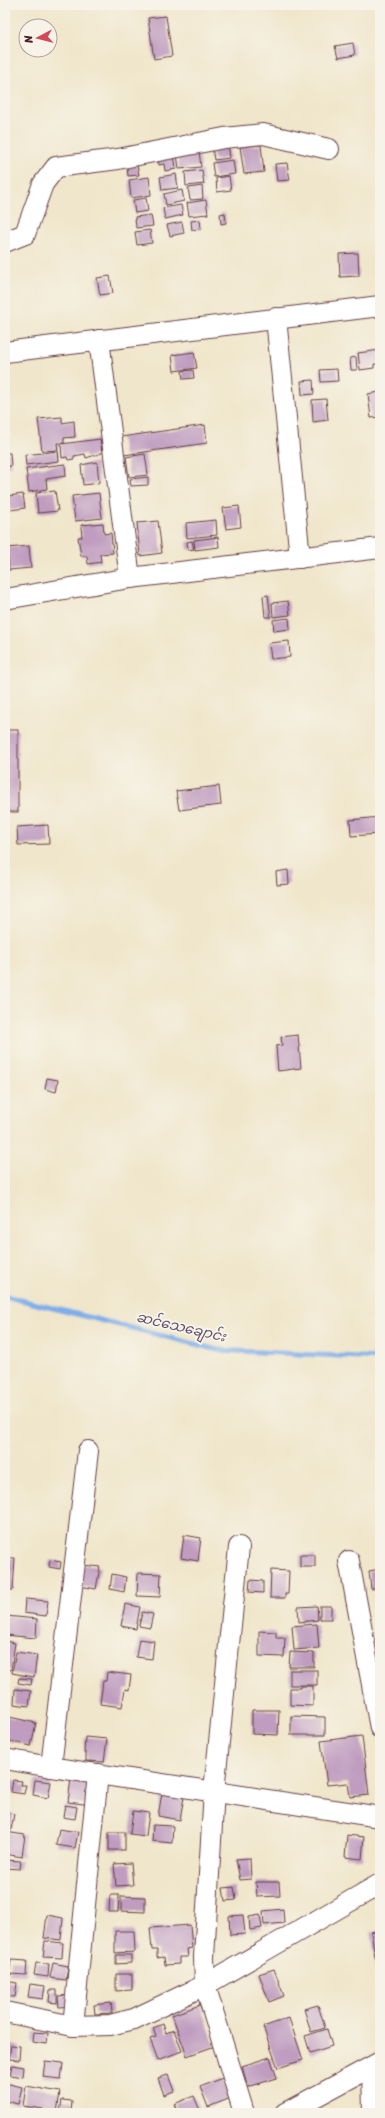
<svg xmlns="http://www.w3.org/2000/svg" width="385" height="2118" viewBox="0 0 385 2118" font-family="Sriracha,'Noto Sans Myanmar',sans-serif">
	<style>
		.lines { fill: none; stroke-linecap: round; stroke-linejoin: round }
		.stream { stroke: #7faee9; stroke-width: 5 }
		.building { fill: #bf9cc0 }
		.minor-casing { stroke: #633d43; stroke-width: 22 }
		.minor { stroke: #fff; stroke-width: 20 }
		.labels { text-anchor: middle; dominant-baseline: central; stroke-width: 4; stroke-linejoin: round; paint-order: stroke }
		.water-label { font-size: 14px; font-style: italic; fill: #5d516e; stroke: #f7f3e8 }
	</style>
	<rect width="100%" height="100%" fill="#f7f3e8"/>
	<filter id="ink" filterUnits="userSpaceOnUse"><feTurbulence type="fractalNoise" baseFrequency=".025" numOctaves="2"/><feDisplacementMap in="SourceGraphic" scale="8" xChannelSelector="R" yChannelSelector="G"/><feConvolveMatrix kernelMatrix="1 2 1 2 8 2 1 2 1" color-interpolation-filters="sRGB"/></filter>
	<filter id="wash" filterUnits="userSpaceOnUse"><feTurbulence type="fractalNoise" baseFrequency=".012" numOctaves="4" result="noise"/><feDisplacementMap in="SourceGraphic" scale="16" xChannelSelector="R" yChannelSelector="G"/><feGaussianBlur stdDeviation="0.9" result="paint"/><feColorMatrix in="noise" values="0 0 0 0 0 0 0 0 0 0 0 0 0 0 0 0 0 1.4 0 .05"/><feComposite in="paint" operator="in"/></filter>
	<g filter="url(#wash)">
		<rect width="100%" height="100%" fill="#f0e6cb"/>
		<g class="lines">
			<!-- stream -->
			<polyline class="stream" points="5,1296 218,1350 380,1358"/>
		</g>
		<g id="blocks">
			<!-- building -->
			<g class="building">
				<polygon points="166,16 172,56 154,59 148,18"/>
				<polygon points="353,43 355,55 338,58 335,46"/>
				<polygon points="228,144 230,158 214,160 212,146"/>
				<polygon points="261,145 264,172 244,174 240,147"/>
				<polygon points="199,151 201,167 179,169 177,154"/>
				<polygon points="174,154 176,169 165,171 164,164 159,165 158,157"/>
				<polygon points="233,160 235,174 214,177 212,163"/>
				<polygon points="287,163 290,180 277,181 275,164"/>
				<polygon points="137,165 139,175 128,176 127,167"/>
				<polygon points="202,170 204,184 186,186 185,172"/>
				<polygon points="176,174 178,188 162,190 160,177"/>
				<polygon points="229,176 231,190 217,192 216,178"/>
				<polygon points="149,177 151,195 131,198 129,180"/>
				<polygon points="202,186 203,199 190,200 188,188"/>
				<polygon points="182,190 184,201 166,205 164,194"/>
				<polygon points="146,198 148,211 135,213 133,200"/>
				<polygon points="206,200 208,214 189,216 187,203"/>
				<polygon points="181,205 183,215 165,219 163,208"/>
				<polygon points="225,213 226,223 221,224 220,214"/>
				<polygon points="151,215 153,226 136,228 135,217"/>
				<polygon points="200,220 201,229 192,230 191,221"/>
				<polygon points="182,222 184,233 170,236 167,225"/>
				<polygon points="150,230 152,243 137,245 135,232"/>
				<polygon points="358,253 359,276 340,277 339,254"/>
				<polygon points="110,276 113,293 100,295 97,278"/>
				<polygon points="380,350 380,364 374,364 374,368 360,370 358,353"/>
				<polygon points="194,352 197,368 174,371 172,355"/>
				<polygon points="356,357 357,370 351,370 350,358"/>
				<polygon points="337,369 338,381 321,382 320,370"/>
				<polygon points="193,370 194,378 183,379 182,371"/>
				<polygon points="313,380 314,394 302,395 301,381"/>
				<polygon points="380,392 380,417 371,418 368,394"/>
				<polygon points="326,399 328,420 313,422 312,400"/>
				<polygon points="62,417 62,423 74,421 75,437 64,438 64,443 57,443 58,450 42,451 38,419"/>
				<polygon points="205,425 207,443 124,455 121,437"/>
				<polygon points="100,439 102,453 86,458 85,454 74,456 74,459 68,460 67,457 62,458 61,444"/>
				<polygon points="58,451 59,461 26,465 25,455"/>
				<polygon points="5,453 10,453 11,466 5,467"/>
				<polygon points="145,454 148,475 129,477 126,457"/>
				<polygon points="97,462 99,483 83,485 81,465"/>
				<polygon points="65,464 66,476 46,479 47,489 29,492 26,469"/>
				<polygon points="148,477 148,485 131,486 130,479"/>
				<polygon points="55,491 58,511 38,513 36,493"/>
				<polygon points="99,493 102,518 75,521 72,496"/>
				<polygon points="23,494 25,508 10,510 8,496"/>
				<polygon points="239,506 241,527 226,529 223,508"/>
				<polygon points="216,520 217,535 187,538 186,523"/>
				<polygon points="158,521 162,553 140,556 137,523"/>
				<polygon points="103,523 104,534 111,533 113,553 100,554 101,562 88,564 87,556 81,556 78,537 82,537 81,525"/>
				<polygon points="218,537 219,547 195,550 194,540"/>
				<polygon points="192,541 194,549 188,550 187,542"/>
				<polygon points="29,546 31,568 9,570 7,548"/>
				<polygon points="268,595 271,617 265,617 263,596"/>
				<polygon points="288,601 290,615 273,617 272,603"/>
				<polygon points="289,618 290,629 274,631 273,620"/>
				<polygon points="289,641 290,657 271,659 269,643"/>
				<rect x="5" y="730" width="13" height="82"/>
				<polygon points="219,786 221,805 179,810 176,791"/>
				<polygon points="380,817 380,834 351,836 350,820"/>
				<polygon points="48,825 49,844 18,845 17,827"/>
				<polygon points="288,870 289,884 277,885 276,872"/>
				<polygon points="298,1035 301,1068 278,1071 276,1046 282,1045 281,1037"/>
				<polygon points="47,1078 58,1080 56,1092 45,1089"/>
				<polygon points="184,1535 201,1538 198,1561 181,1558"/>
				<rect x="300" y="1555" width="15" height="12"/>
				<polygon points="5,1558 15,1558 13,1590 5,1590"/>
				<polygon points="50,1560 61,1562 60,1569 49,1567"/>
				<polygon points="83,1565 100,1567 96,1589 80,1586"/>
				<polygon points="380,1569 380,1588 371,1589 369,1571"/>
				<polygon points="271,1570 289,1571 288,1594 285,1594 285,1598 270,1598"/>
				<polygon points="138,1573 161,1574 160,1597 137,1596"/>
				<polygon points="112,1574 126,1577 124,1592 110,1589"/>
				<polygon points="250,1580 263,1581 263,1593 249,1592"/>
				<polygon points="25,1599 48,1601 46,1616 24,1613"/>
				<polygon points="125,1604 140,1607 136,1629 121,1626"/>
				<polygon points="317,1606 318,1620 299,1622 298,1607"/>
				<rect x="320" y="1606" width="11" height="13"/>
				<polygon points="142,1612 153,1614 150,1628 139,1626"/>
				<polygon points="6,1616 37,1619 36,1638 5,1635"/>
				<polygon points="317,1624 319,1648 294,1650 292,1626"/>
				<polygon points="259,1631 276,1632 276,1638 285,1638 284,1657 259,1656"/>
				<polygon points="139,1639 154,1641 152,1659 136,1657"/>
				<polygon points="5,1641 15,1643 11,1670 5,1669"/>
				<polygon points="16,1652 37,1655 34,1677 12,1673"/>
				<polygon points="290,1652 314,1653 314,1667 289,1667"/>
				<rect x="290" y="1670" width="27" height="15"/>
				<polygon points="107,1672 131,1675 129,1690 125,1689 122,1707 100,1704 103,1681 106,1681"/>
				<polygon points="19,1678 32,1679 31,1685 18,1683"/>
				<polygon points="301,1686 313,1686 313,1706 290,1705 290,1688 301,1688"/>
				<polygon points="15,1689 31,1691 29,1706 14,1704"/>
				<polygon points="252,1710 279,1710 278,1735 252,1734"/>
				<polygon points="5,1716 36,1723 31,1746 5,1740"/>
				<polygon points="291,1716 325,1717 325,1735 291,1735"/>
				<polygon points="362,1736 369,1795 350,1797 348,1783 327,1785 321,1741"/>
				<polygon points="85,1737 107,1739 104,1762 86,1761 86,1753 84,1753"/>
				<polygon points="71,1778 94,1780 91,1805 68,1802"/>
				<polygon points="13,1780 22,1781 21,1785 26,1785 24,1794 11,1792"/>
				<polygon points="35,1780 51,1782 48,1798 33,1795"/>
				<polygon points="162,1793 184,1797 180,1820 158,1816"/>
				<polygon points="65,1805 77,1807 75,1819 63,1817"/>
				<polygon points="133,1811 149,1813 146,1836 130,1834"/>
				<polygon points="5,1812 14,1814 11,1830 5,1829"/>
				<polygon points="153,1825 173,1826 172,1843 152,1841"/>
				<polygon points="59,1829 78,1832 75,1848 56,1845"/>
				<polygon points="5,1832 25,1835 22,1857 5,1854"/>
				<rect x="109" y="1832" width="16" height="18"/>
				<polygon points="347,1835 364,1837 362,1859 345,1857"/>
				<polygon points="250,1858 251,1879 240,1880 236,1859"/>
				<polygon points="5,1860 21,1861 20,1869 5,1868"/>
				<polygon points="131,1863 133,1885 116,1886 114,1864"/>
				<polygon points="256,1882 279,1882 280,1896 257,1897"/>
				<polygon points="234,1887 236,1900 225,1901 223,1888"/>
				<polygon points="110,1895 119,1895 118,1912 109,1912"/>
				<polygon points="121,1896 145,1897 145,1912 121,1911"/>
				<polygon points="283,1909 284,1923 264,1925 263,1911"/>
				<polygon points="47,1915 63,1918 61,1940 44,1938"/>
				<polygon points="243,1915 245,1934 230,1935 229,1916"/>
				<polygon points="260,1915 262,1928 250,1930 249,1917"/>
				<polygon points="190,1925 192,1948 187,1949 188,1957 179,1957 179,1964 165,1965 164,1957 157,1958 157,1950 152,1950 150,1928"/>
				<polygon points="380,1930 380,1962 376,1962 371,1932"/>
				<polygon points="115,1931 134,1931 135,1952 115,1953"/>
				<polygon points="45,1941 63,1943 62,1958 43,1957"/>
				<polygon points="116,1955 131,1955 131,1963 116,1964"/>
				<polygon points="11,1960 27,1961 26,1975 9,1974"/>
				<polygon points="36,1963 49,1964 48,1977 34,1975"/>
				<polygon points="53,1963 68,1966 66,1980 50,1978"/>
				<polygon points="274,1969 284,1996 269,2002 259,1974"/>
				<polygon points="116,1974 132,1974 132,1990 116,1991"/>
				<polygon points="5,1981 17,1983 15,1997 5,1996"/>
				<polygon points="30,1984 45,1986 43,1999 28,1997"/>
				<polygon points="50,1990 57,1990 57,2003 49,2002"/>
				<polygon points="72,1995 73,2006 59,2007 58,1996"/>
				<polygon points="111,2003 112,2013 95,2014 94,2005"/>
				<polygon points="200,2005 215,2046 187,2056 172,2015"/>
				<polygon points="318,2005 325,2028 311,2032 304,2009"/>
				<polygon points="289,2018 303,2060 278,2068 263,2027"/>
				<polygon points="163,2024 166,2033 174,2030 182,2051 158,2060 150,2039 156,2037 153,2028"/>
				<polygon points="327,2029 332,2046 310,2053 305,2036"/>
				<polygon points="33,2032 48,2033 47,2044 32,2042"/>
				<polygon points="11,2045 20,2046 19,2060 9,2059"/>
				<polygon points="270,2057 277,2078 248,2087 242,2066"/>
				<polygon points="45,2061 63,2063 61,2079 43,2077"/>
				<polygon points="12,2065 24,2067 23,2077 10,2075"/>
				<polygon points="168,2075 174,2091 164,2095 158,2078"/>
				<polygon points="223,2078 231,2098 208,2107 200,2087"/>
				<polygon points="5,2083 22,2087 18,2104 5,2101"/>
				<polygon points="26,2086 60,2092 57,2113 42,2113 43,2109 23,2106"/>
				<polygon points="194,2096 201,2113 178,2113 174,2104"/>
				<polygon points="62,2100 72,2101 71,2113 60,2113"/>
			</g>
		</g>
	</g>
	<g filter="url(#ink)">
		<use href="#blocks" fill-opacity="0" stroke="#633d43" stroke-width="1"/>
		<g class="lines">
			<!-- minor casing -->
			<g class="minor-casing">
				<g id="minor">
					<polyline points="5,242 25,234 43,184 56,167 118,159 224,138 263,134 329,149"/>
					<polyline points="276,318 300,558"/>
					<polyline points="99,340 130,578"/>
					<polyline points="5,352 380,306"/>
					<polyline points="5,599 130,578 380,548"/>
					<polyline points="239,1547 214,1791 204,1957 205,1985 244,2113"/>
					<polyline points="349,1561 380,1728"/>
					<polyline points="5,1759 51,1767 380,1817"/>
					<polyline points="51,1767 88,1451"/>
					<polyline points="5,2012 73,2026 110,2025 134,2019 205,1985 380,1884"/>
					<polyline points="73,2026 98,1774"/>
					<polyline points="372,2067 373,2113"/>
					<polyline points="285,2113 380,2062"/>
				</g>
			</g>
			<!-- minor -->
			<use href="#minor" class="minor"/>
		</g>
	</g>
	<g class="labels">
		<!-- water labels -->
		<g class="water-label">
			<text transform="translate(181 1327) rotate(13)">ဆင်သေချောင်း</text>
		</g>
	</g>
	<!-- margin -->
	<rect width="385" height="2118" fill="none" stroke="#f7f3e8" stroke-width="20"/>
	<!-- north arrow -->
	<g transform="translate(38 38) rotate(263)"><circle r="19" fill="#f7f3e8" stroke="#b29e9c"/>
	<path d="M0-3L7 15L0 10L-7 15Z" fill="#d1495b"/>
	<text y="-6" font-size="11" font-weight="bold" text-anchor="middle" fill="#4a1f2b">N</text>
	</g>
</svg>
